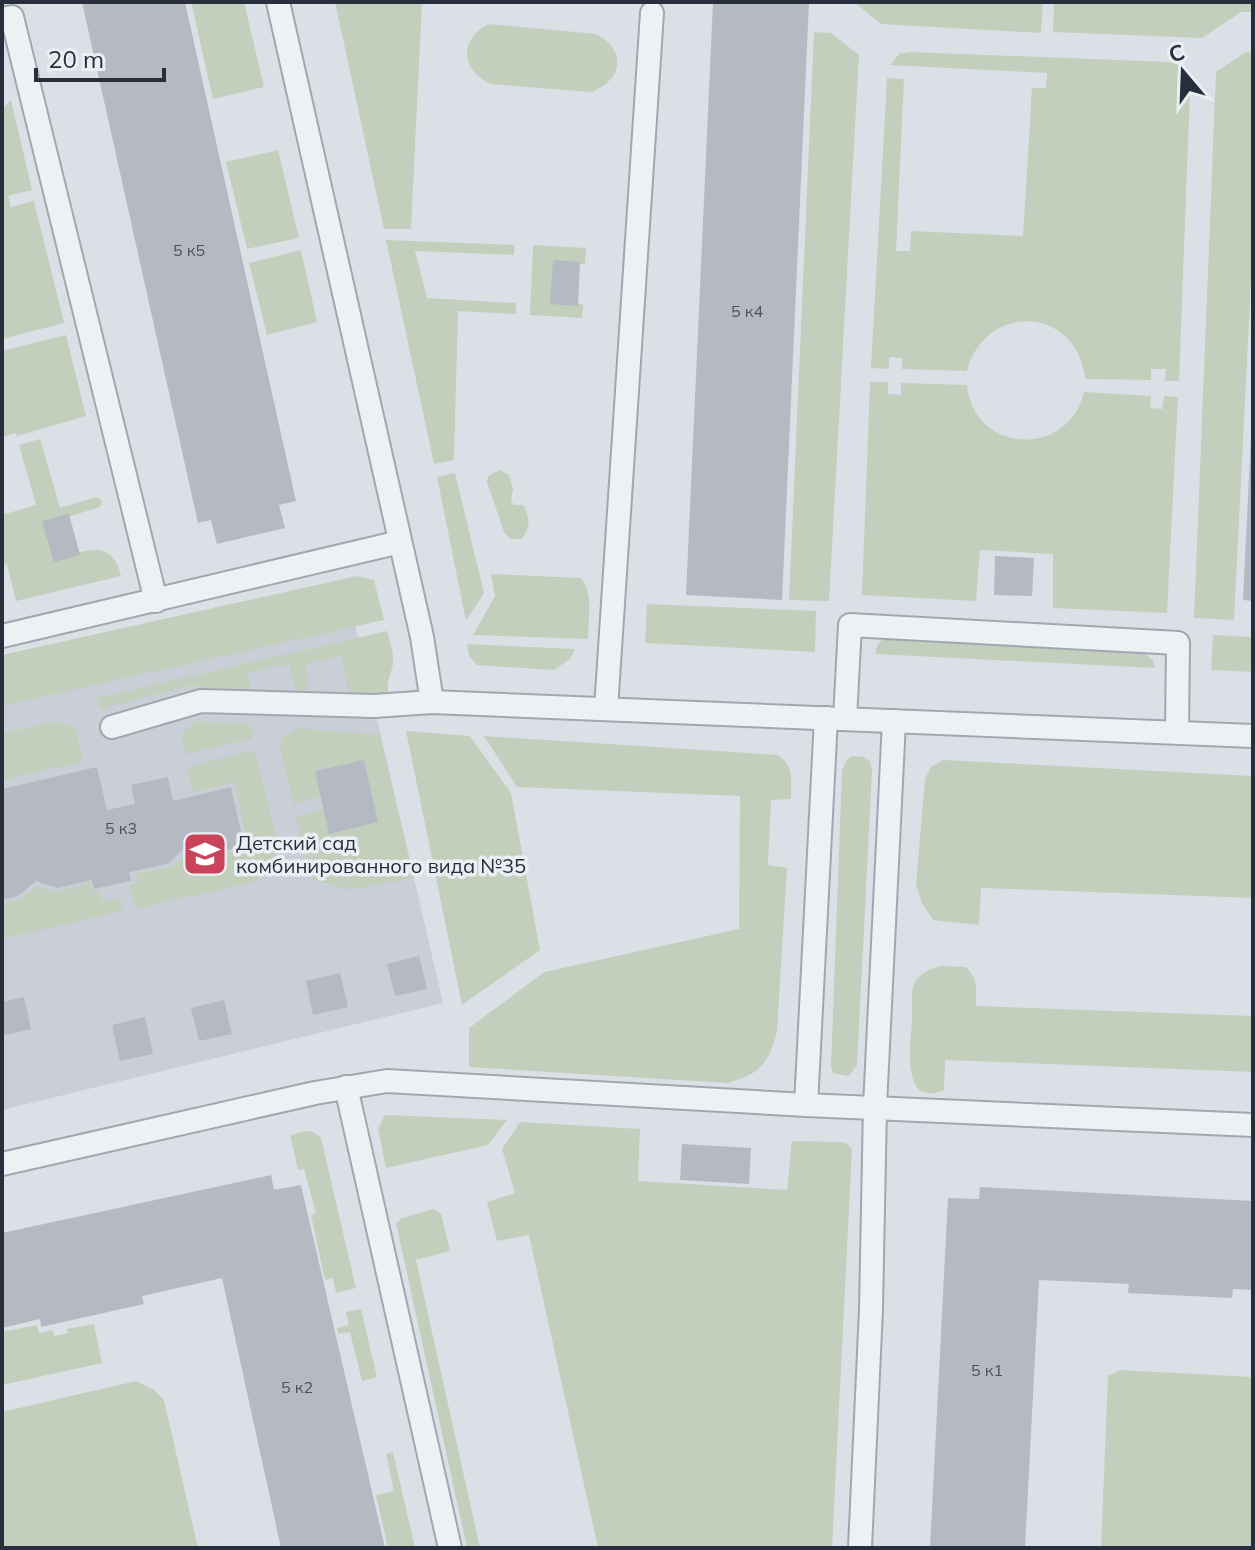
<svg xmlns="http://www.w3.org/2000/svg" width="1255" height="1550" viewBox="0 0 1255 1550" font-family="Mulish,sans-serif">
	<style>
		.built { fill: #cacfd7 }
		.green { fill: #c2cfbd }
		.building { fill: #b4b9c2 }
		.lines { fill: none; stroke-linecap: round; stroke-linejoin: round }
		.service-casing { stroke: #a2a7af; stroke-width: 26 }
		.service { stroke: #eef1f4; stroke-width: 22 }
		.labels { text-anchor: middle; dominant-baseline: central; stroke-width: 7; stroke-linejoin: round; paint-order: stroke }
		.number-label { font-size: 16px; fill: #4a525d }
		.poi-label { font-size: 20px; fill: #262f3b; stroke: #ebeff4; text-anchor: start }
	</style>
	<rect width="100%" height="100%" fill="#dce0e6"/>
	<!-- built -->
	<polygon class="built" points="352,611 443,1003 2,1110 2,695"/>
	<!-- green -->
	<g class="green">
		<polygon points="191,2 244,2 264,87 213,99"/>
		<polygon points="335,2 422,2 411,229 384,229"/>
		<polygon points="854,2 1043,2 1041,33 881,24"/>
		<polygon points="1054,2 1253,2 1253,12 1241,12 1202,38 1053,32"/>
		<path d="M488 24 596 34C627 50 623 80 591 92L490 84C460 68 459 41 488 24Z"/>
		<polygon points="814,32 831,33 859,55 829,601 789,600"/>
		<path d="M909 52 1170 62C1182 66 1188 69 1191 81L1179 80 1178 90 1190 91 1179 381H1165L1166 369H1151V380L1085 379C1078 306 985 301 967 371L902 369V358L889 357V369L871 368 887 78 904 79 896 251H910L911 231 1023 236 1032 88H1046L1047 73 890 65 899 54Z"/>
		<polygon points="1246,52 1253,53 1253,243 1234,620 1194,618 1216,72"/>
		<polygon points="11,100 32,190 8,196 11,207 34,201 64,323 2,339 2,109"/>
		<polygon points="278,150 299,238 247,249 226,162"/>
		<polygon points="386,240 514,245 514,255 415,251 427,298 516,303 516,314 458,311 454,460 434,464"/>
		<polygon points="533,245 586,248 585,264 555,263 553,303 583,304 582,318 530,315"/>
		<polygon points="301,250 317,322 267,335 249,263"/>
		<polygon points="66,335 86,416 17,436 16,433 2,437 2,351"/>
		<path d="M870 382H888V394L901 395V383L967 385C974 454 1068 459 1084 392L1151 396 1150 408 1162 409 1164 396 1178 397 1167 613 1053 608V554L980 550 976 601 862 595Z"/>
		<path d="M40 439 60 508 97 497 102 501 100 507 45 524 55 560C84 551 112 537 121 576L16 601 7 564 2 565V515L36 505 19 445Z"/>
		<path d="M500 470 509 475 513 489 511 500 514 505H523C530 518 531 527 522 539H510L504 532 487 482 488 476Z"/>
		<polygon points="455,473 484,593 466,621 437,477"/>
		<path d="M491 574 581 578C594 594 588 619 588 639L473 635 495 596Z"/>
		<polygon points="357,576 374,580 384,620 2,706 2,655"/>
		<polygon points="647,604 816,611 815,652 645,643"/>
		<path d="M387 631C389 639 393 649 393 658 394 671 386 679 388 691L383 696 357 695 348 690 341 656 305 664C308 675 312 684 304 693L295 690 290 664 247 673 251 691 191 686 100 709 97 698Z"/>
		<polygon points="1213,635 1253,637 1253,672 1211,670"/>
		<path d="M892 637 1141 651 1153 660 1155 668 875 654C877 643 880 639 892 637Z"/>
		<polygon points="467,644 575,649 570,659 554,670 477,665 469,656"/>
		<polygon points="57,721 76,730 84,762 2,780 2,733"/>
		<polygon points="197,721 248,724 251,726 252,739 184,754 182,733"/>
		<polygon points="297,728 380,735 414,878 350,890 312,880 296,817 323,809 329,833 378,822 364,760 315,771 321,797 294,804 280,748 282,739"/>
		<polygon points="406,731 470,736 511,793 540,950 462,1005"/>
		<path d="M484 736 778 755C795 767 791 780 791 799L771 800 768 865 787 868 777 1032C767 1066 761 1073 727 1083L469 1067V1028L544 972 739 929 740 796 517 787Z"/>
		<polygon points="255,750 277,842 273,868 254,882 135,909 130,885 138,883 136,874 172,867 186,853 204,859 248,848 235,782 193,793 187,767"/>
		<polygon points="852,756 863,757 870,761 872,771 857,1065 849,1076 833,1073 831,1066 842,771 846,761"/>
		<polygon points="943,760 1253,776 1253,898 981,888 979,925 933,920 922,903 916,884 925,779 931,767"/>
		<polygon points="90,883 93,892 99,891 102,901 119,897 122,911 2,939 2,904 19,900 36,886 56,892"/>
		<path d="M940 966 966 967C980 982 975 988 976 1006L1253 1016V1072L945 1060 944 1090C901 1109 910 1044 912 1022 913 1011 910 993 914 984 919 973 930 969 940 966Z"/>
		<polygon points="385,1115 507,1120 488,1145 386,1168 378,1129"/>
		<polygon points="520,1122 640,1129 638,1181 787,1190 792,1141 844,1142 852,1149 832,1548 598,1548 529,1235 497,1241 487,1202 515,1193 502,1149"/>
		<polygon points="306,1131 314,1132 321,1138 356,1288 336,1293 333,1278 325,1280 311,1215 316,1213 304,1169 298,1170 290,1135"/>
		<polygon points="434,1209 441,1214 450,1251 416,1260 480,1548 467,1548 396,1223 402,1218"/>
		<polygon points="361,1309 377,1377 362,1381 350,1332 339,1334 337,1328 349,1325 346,1312"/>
		<polygon points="94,1324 102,1363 2,1385 2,1332 37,1325 39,1333 53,1330 54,1336 68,1333 67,1329"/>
		<polygon points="1120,1370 1253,1377 1253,1548 1101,1548 1108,1376"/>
		<polygon points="136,1381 154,1390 164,1400 198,1548 2,1548 2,1412"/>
		<polygon points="393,1452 415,1548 388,1548 376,1495 394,1491 386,1454"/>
	</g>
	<!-- building -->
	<g class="building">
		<polygon points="82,2 185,2 296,501 279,505 285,528 217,544 211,520 198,523"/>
		<polygon points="713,2 809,2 782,600 686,595"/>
		<polygon points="553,260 580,262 578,306 550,304"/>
		<polygon points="1251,436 1253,437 1253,601 1243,600"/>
		<polygon points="69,514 80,555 54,562 42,521"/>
		<polygon points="995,556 1034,558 1032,596 994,595"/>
		<polygon points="364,760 378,822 329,834 315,771"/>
		<polygon points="97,767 107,810 135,804 131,785 168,777 173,801 231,787 244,846 209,855 184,848 168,864 129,872 131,881 94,889 92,880 57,888 36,881 18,896 2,900 2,789"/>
		<polygon points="419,956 427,989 395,996 387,964"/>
		<polygon points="340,973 348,1007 313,1015 306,981"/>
		<polygon points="24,997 31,1029 2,1036 2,1002"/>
		<polygon points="224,1000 232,1034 199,1041 191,1008"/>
		<polygon points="145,1017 153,1054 120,1061 112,1025"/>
		<polygon points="682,1144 751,1148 749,1184 680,1180"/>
		<polygon points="271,1175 274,1190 301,1185 385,1548 281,1548 222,1278 142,1296 144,1304 41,1327 40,1319 2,1328 2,1233"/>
		<polygon points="980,1187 1253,1201 1253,1290 1233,1289 1232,1298 1128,1293 1129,1284 1039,1280 1025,1548 930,1548 948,1198 979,1199"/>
	</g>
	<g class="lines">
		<!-- service casing -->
		<g class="service-casing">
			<g id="service">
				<polyline points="278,2 422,637 432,702"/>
				<polyline points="2,19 12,17 156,601"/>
				<polyline points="2,636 400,542"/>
				<polyline points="606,709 652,13"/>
				<polyline points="845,719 850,625 1178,643 1177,732"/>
				<polyline points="112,727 201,701 374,706 432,702 1253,736"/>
				<polyline points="346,1087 450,1548"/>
				<polyline points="806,1105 826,718"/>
				<polyline points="2,1164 315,1093 387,1081 806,1105 1253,1125"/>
				<polyline points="860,1548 871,1309 875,1106 894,721"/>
			</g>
		</g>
		<!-- service -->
		<use href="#service" class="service"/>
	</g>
	<!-- icons -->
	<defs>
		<g id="school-square" transform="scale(2.3)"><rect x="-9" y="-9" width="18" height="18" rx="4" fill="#c9435b" stroke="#ebeff4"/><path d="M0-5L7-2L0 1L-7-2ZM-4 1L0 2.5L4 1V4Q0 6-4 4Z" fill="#fff"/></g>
	</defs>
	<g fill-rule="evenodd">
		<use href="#school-square" x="205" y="854"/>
	</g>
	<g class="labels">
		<!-- number labels -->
		<g class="number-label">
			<text x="189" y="250">5 к5</text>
			<text x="747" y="311">5 к4</text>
			<text x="121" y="828">5 к3</text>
			<text x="987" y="1370">5 к1</text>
			<text x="297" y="1387">5 к2</text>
		</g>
		<!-- poi labels -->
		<g class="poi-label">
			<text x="236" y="842">Детский сад<tspan x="236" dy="23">комбинированного вида №35</tspan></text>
		</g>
	</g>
	<!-- border -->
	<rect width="1255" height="1550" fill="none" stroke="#262f3b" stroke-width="8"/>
	<!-- north arrow -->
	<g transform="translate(1183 72) rotate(341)" stroke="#ebeff4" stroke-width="6" paint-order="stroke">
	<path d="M0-6L14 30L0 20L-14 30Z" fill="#262f3b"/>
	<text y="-12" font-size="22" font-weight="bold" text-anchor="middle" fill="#262f3b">С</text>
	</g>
	<!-- scale -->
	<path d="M36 68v12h128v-12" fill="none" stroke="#262f3b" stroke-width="4"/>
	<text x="48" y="68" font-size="24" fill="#262f3b" stroke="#ebeff4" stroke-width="6" paint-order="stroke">20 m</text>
</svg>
